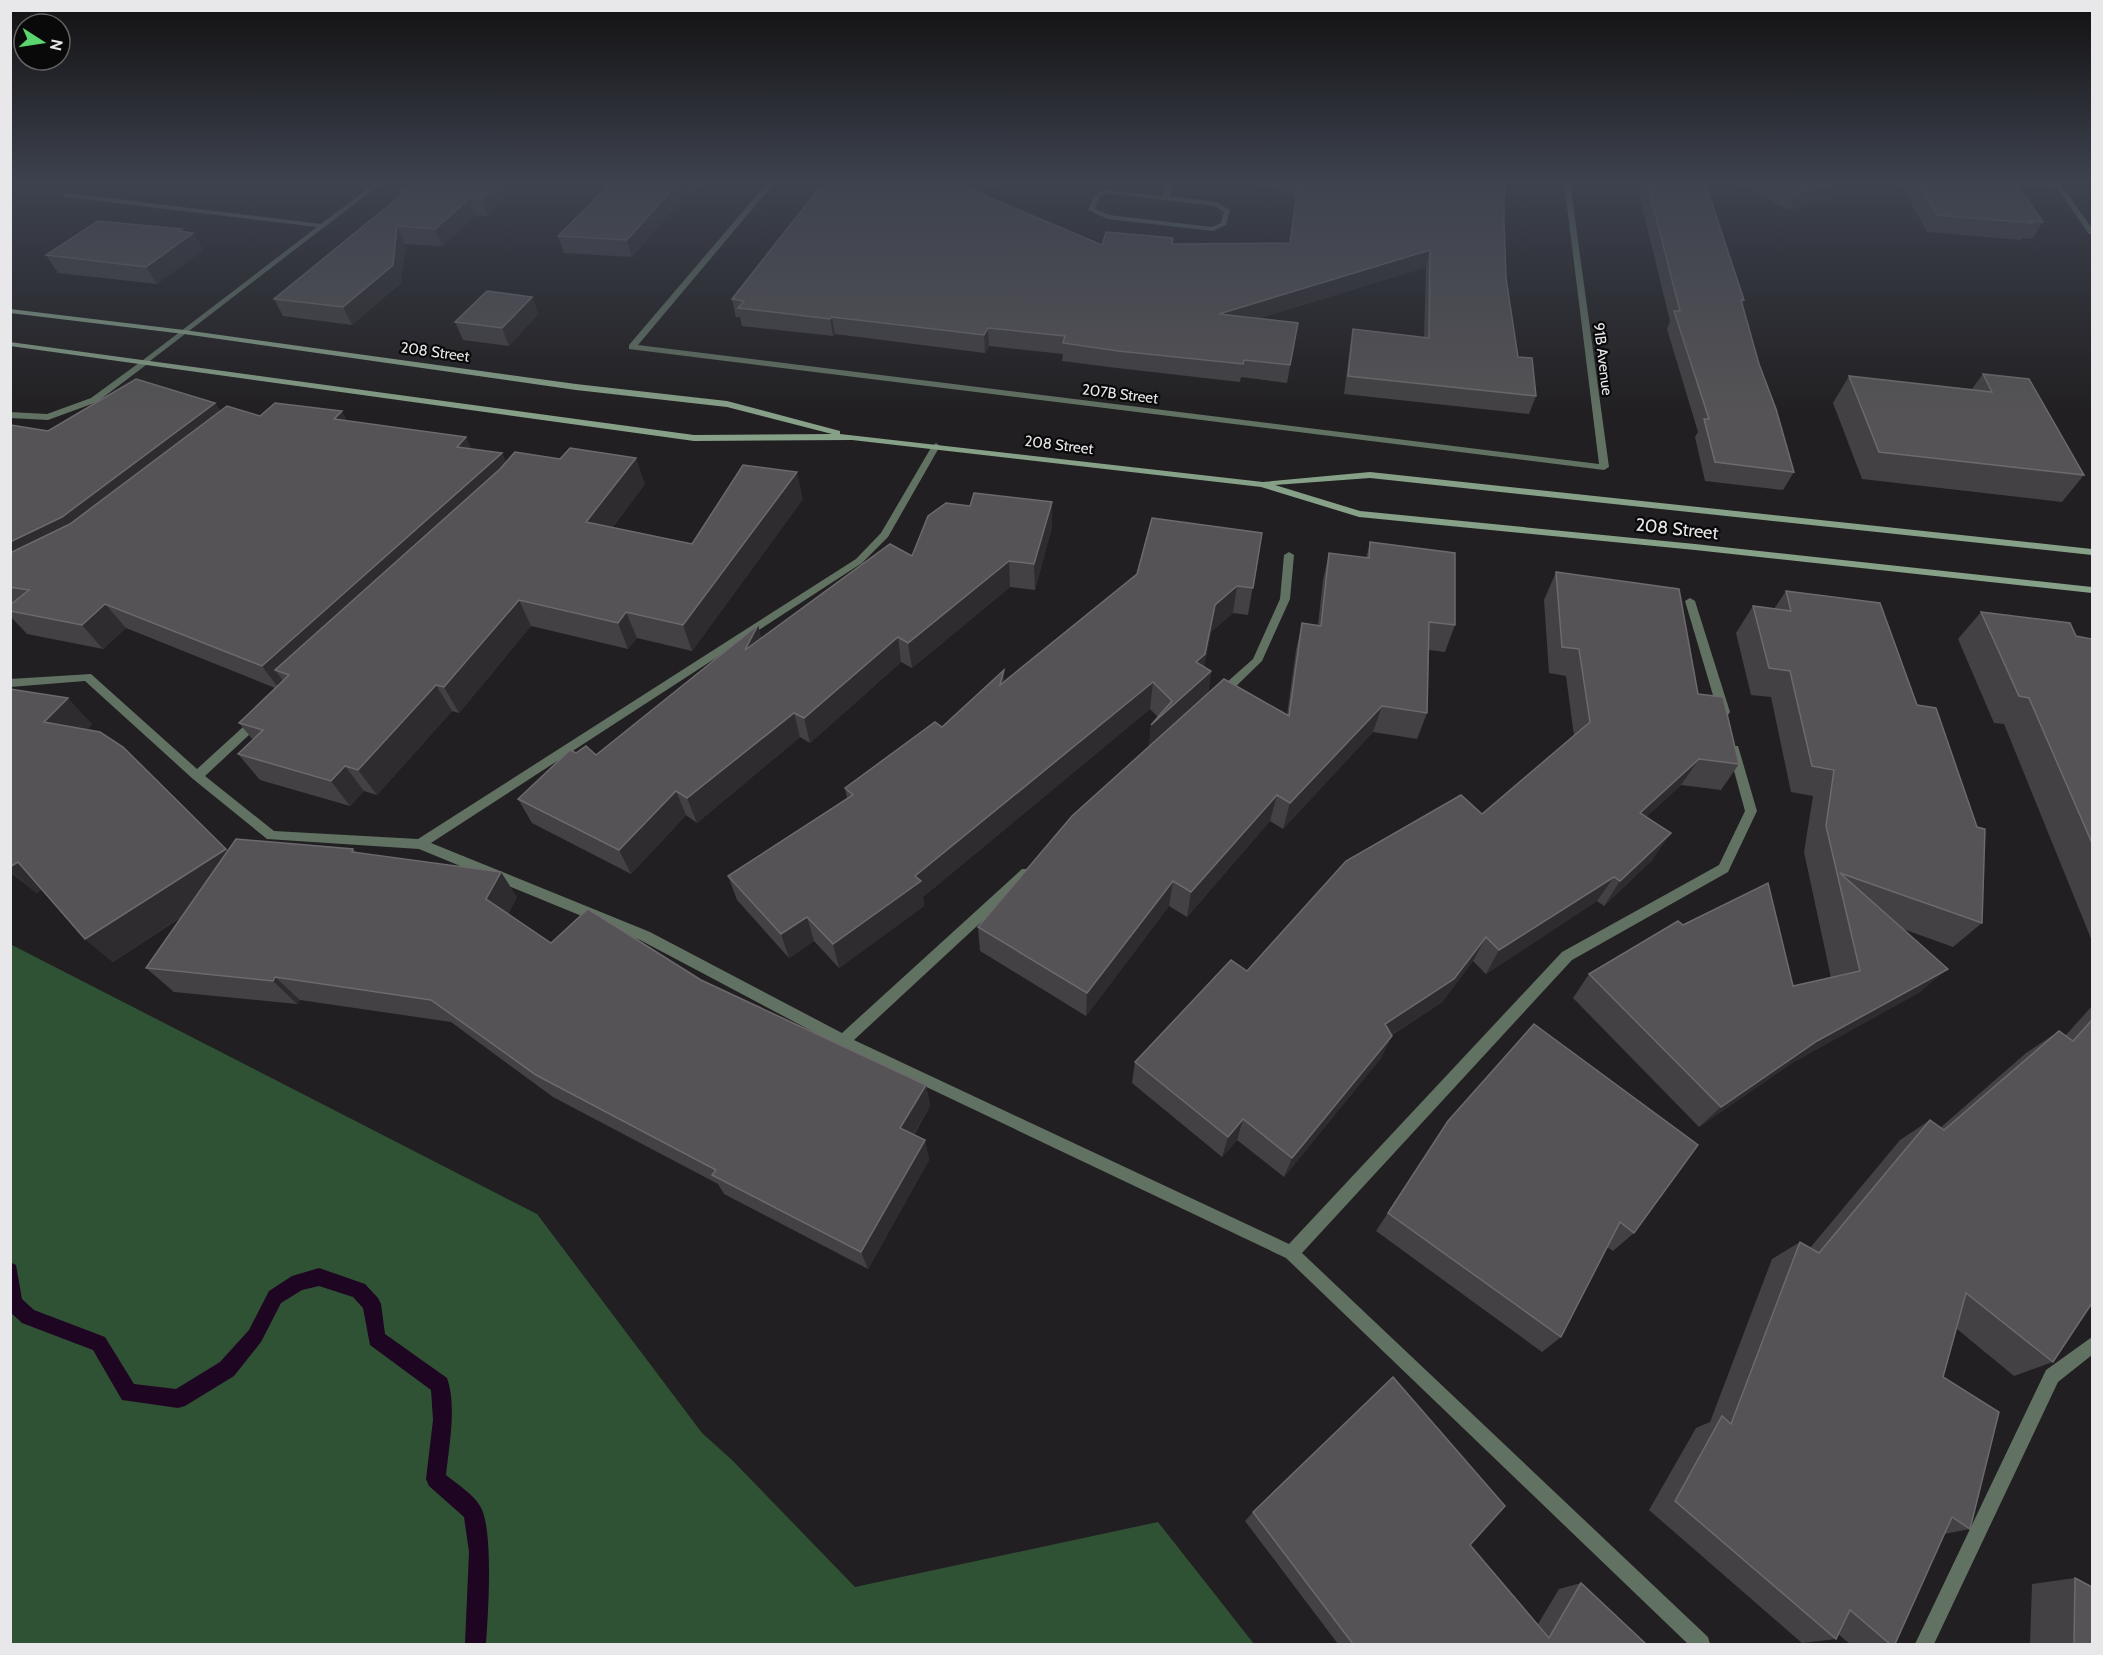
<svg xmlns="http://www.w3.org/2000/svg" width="2103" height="1655" viewBox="0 0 2103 1655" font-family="Cabin,sans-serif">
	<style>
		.forest { fill: #305234 }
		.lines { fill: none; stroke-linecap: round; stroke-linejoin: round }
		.stream { fill: #1e0522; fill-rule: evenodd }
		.lane { fill: #617162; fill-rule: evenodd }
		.street { fill: #617162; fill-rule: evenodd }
		.secondary { fill: #87a088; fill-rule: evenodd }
		.wall { fill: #434143 }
		.shaded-wall { fill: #2e2c2e }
		.building { fill: #555355; stroke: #6c6a6c; stroke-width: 1.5 }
		.labels { text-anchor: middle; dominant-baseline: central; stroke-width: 4.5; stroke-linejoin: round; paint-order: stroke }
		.far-street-label { font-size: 15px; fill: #e8e7e9; stroke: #0a090a }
		.street-label { font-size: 18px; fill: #e8e7e9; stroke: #0a090a }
	</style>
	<rect width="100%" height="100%" fill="#211f21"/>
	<!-- forest -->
	<polygon class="forest" points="10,944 537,1214 702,1433 732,1460 855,1587 1158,1522 1254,1644 11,1644"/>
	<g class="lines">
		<!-- stream -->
		<path class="stream" d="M10 1262 16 1265 22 1299 34 1310 105 1337 134 1384 176 1389 220 1362 249 1330 269 1291 292 1276 319 1268 365 1284 378 1298 381 1304 385 1334 447 1378C457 1405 449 1447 446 1475 457 1484 473 1494 480 1506 494 1527 488 1617 486 1644H465L469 1552 464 1517 429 1486 426 1479 433 1420 431 1390 370 1345 363 1308 353 1297 319 1286 302 1290 281 1303 261 1342 234 1376 185 1406 178 1408 122 1400 93 1350 22 1323 10 1312Z"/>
		<!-- lane -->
		<g class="lane">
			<polygon points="143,360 150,362 97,402 48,420 10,418 10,412 47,414 91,398"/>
			<polygon points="936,443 940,446 888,537 862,563 431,843 650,932 842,1033 1022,869 1030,869 1032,873 1030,877 854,1040 1289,1244 1562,952 1719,865 1745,811 1728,749 1730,746 1738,746 1757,811 1728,872 1572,960 1302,1253 1708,1637 1710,1644 1688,1644 1286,1258 838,1045 640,940 419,849 267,839 193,779 85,681 10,687 10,679 91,674 197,769 254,717 262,717 264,720 262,723 205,776 274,831 418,839 856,559 881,533 932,446"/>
			<polygon points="1289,552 1294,555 1290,599 1262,661 1226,696 1218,696 1217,693 1218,690 1253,659 1280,599 1284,555"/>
			<polygon points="1690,598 1695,601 1730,712 1728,715 1724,716 1718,712 1685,601"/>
			<polygon points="2092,1337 2092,1355 2058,1382 1934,1644 1915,1644 2046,1370"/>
		</g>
		<!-- street -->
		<g class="street">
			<polygon points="376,182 383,182 146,364 143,364 143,360 317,227 66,197 63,195 66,193 321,224"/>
			<polygon points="768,182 775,182 638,345 1599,464 1564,182 1570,182 1609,467 1604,470 629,349 629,345"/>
			<path d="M1167 182H1173L1169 196 1217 202 1230 210 1226 225 1213 231 1108 219 1088 210 1095 195 1103 190 1162 196ZM1106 193 1215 206 1224 212 1221 223 1212 227 1109 215 1095 209 1100 197Z"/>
			<polygon points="2010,182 2054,184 2053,182 2059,182 2092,228 2092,234 2089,234 2057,188 2013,184"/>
		</g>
		<!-- secondary -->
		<polygon class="secondary" points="10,309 184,330 576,384 727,401 840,431 840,434 1263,482 1370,472 2092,549 2092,555 1370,478 1275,485 1360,511 1695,544 2092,587 2092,593 1695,550 1359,517 1261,487 852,440 694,441 10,346 10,342 694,435 832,434 727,407 576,390 184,334 10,313"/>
	</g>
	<!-- wall -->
	<g class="wall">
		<polygon points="411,182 524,182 488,216 476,215 442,246 405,244 401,283 352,325 283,316 274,299 401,196 399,192"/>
		<polygon points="612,182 701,182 693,191 689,191 632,257 564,253 558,236"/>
		<polygon points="822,182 1007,182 978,193 1102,245 1173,238 1172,244 1290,243 1296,197 1255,182 1504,182 1505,194 1504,200 1504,222 1506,278 1518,357 1536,396 1529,414 1344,394 1350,347 1353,329 1424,338 1426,267 1260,318 1298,323 1287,383 1241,377 1240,382 1117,368 1062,361 1063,354 989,346 985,353 835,334 833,336 742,326 740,317 736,317 732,299 822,184"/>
		<polygon points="1636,182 1705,182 1744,300 1742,305 1759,364 1794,472 1783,490 1705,481 1695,437 1698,432 1667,329 1670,321"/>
		<polygon points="1736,182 1848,182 1840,197 1789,210"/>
		<polygon points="1900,182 2015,182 2043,222 2032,239 2022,238 2021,240 1927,232"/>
		<polygon points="182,229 183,232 193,233 203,250 157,284 58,273 46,255"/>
		<polygon points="532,297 538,314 509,346 463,340 455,322"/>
		<polygon points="1983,374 2084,475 2062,502 1862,479 1833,403 1849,376 1972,389"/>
		<polygon points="215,403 220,411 260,416 347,421 466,437 471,449 502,453 506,462 645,484 612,528 692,544 803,499 692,651 637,638 628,649 531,626 459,713 452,711 377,795 364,791 350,806 260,780 238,754 253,740 239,723 275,688 126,628 103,649 27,634 10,616 10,425 48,431"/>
		<polygon points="1052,502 1052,527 1035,590 1010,587 912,668 901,662 810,743 800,737 697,823 686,815 631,874 532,823 518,799 576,753 596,755 758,625 761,638 912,556 970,506"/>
		<polygon points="1262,533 1248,615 1233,613 1211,632 1204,667 1211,671 1208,694 1287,715 1296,650 1302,623 1318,625 1323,580 1329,553 1366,558 1370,542 1455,625 1445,652 1429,650 1427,713 1417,739 1373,732 1283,829 1270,821 1187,917 1169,906 1086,1016 980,951 978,927 1149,747 1151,725 1158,717 1150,709 923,897 924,906 839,968 814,941 789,958 737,900 728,876 847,798 845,788 942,727 1005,681"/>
		<polygon points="1556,572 1698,694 1739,764 1721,790 1681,785 1646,817 1653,859 1604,906 1597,901 1486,974 1473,961 1442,1002 1392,1035 1381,1058 1284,1177 1237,1140 1222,1157 1132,1083 1135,1062 1247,971 1482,814 1574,736 1566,676 1549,673 1544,600"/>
		<polygon points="1786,591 1982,923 1953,947 1903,929 1920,992 1792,1063 1699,1127 1573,998 1589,974 1683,925 1793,986 1831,978 1804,852 1813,796 1791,792 1771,697 1751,695 1736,633 1753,606 1774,609"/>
		<polygon points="1981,612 2076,636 2092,639 2092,941 2004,724 1994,723 1958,639"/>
		<polygon points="10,689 92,724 87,729 228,851 353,849 356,852 517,897 508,914 551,943 701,980 926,1085 930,1106 914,1135 925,1140 929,1160 868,1269 724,1194 718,1184 553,1097 451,1022 300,1000 297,1004 174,992 146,968 183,916 113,962 85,939 42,889 37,893 10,872"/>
		<polygon points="2092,1006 2092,1303 2053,1362 2014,1376 1957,1329 1943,1377 1970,1529 1944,1534 1895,1644 1850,1644 1838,1634 1836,1639 1802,1643 1649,1510 1696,1428 1710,1422 1772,1259 1800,1242 1810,1248 1900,1140 1930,1120 1940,1128 2026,1053 2059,1031 2065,1036"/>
		<polygon points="1534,1024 1634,1233 1613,1251 1607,1247 1561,1337 1542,1352 1376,1231 1448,1121"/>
		<polygon points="1253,1512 1470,1545 1538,1624 1559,1589 1581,1583 1646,1644 1338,1644 1245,1521"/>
		<polygon points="2075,1578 2092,1644 2030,1644 2032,1584"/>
	</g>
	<!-- shaded-wall -->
	<g class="shaded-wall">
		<polygon points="10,182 22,182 10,187"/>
		<polygon points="500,182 524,182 488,216 482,199"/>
		<polygon points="679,182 687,182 689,191 632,257 627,240"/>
		<polygon points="691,182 701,182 693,191"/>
		<polygon points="962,182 1007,182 958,201 957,184"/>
		<polygon points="1841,182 1848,182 1840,197 1789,210 1797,193"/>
		<polygon points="470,198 476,215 442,246 435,229"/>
		<polygon points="397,226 405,244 401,283 352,325 343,307"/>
		<polygon points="182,229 186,238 193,233 203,250 157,284 146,267"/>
		<polygon points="1430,250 1426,267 1217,331 1219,314"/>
		<polygon points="532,297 538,314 509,346 502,328"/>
		<polygon points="832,317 835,334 833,336 830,319"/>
		<polygon points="988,328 989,346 985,353 984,335"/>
		<polygon points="215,403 230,427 10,577 10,542"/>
		<polygon points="342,411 355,435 334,419"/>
		<polygon points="466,437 477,461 457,447"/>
		<polygon points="502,453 513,477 289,675 275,670 286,685 280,690 262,666"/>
		<polygon points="636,458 645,484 596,549 586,522"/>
		<polygon points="797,472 803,499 692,651 683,625"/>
		<polygon points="1052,502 1052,527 1035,590 1034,564"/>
		<polygon points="1009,561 1010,587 912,668 908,643"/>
		<polygon points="1237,586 1233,613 1211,632 1202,679 1211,671 1207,698 1149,751 1151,725 1193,688 1196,662 1215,605"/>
		<polygon points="519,600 531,626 459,713 444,687"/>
		<polygon points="105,604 126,628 103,649 82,625"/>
		<polygon points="626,612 637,638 628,649 618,623"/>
		<polygon points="758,625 765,651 745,650"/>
		<polygon points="898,637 901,662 810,743 804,718"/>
		<polygon points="1004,670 1005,697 1000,685"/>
		<polygon points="1153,682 1150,709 923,897 924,906 839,968 833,944 915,876"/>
		<polygon points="436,685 452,711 377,795 358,770"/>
		<polygon points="68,698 92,724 69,747 44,722"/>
		<polygon points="1382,706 1373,732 1283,829 1290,803"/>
		<polygon points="794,713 800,737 697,823 687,798"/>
		<polygon points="1699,759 1681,785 1623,838 1640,813"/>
		<polygon points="345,766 364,791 350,806 331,781"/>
		<polygon points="676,791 686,815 631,874 619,850"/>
		<polygon points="1277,795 1270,821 1187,917 1191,892"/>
		<polygon points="1671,833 1653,859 1604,906 1620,881"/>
		<polygon points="226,849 248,872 113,962 85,939"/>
		<polygon points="18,862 47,886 37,893 10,871 10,867"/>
		<polygon points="501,872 517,897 503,924 486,899"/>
		<polygon points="1614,877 1597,901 1486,974 1499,950"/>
		<polygon points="1173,881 1169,906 1086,1016 1087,993"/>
		<polygon points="807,917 814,941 789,958 781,934"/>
		<polygon points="1486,937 1473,961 1442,1002 1374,1046 1385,1024"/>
		<polygon points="1948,969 1920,992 1792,1063 1699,1127 1721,1107 1817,1041"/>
		<polygon points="275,977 300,1000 297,1004 273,981"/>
		<polygon points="1392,1036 1381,1058 1284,1177 1292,1158"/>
		<polygon points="926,1085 930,1106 905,1149 900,1128"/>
		<polygon points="1243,1119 1237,1140 1222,1157 1228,1137"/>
		<polygon points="925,1140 929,1160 868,1269 861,1252"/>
	</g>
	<!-- building -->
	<g class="building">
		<polygon points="411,182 500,182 482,199 470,198 435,229 397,226 393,265 343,307 274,299 405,192 399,192"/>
		<polygon points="612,182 679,182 627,240 558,236"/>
		<polygon points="824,182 962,182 957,184 1102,245 1106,232 1173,238 1172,244 1290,243 1298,182 1504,182 1505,194 1504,194 1504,222 1506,278 1518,357 1532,358 1536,396 1348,376 1353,329 1429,338 1430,250 1219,314 1298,323 1290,365 1244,360 1243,364 1118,351 1063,343 1065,336 988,328 984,335 832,317 830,319 738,308 744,301 732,299"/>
		<polygon points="1647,182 1705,182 1744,300 1741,300 1759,364 1776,409 1794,472 1715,462 1704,419 1709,419 1674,311 1680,311"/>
		<polygon points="1775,182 1841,182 1797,193"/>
		<polygon points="1918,182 2015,182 2043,222 2030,221 2032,223 1937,215"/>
		<polygon points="98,221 182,229 179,231 193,233 146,267 46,255"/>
		<polygon points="487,291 532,297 502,328 455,322"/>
		<polygon points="1983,374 2029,379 2084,475 1879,452 1849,376 1992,392"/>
		<polygon points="136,379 215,403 62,517 10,542 10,425 48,431"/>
		<polygon points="275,403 342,411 334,419 466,437 457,447 502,453 262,666 105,604 82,625 10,611 10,605 29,590 10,587 10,553 70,524 227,406 260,416"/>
		<polygon points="570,448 636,458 586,522 692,544 743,465 797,472 683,625 626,612 618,623 519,600 444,687 436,685 358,770 345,766 331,781 238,754 263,730 239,723 289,675 275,670 500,469 515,452 560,459"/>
		<polygon points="974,493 1052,502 1034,564 1009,561 908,643 898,637 804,718 794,713 687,798 676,791 619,850 518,799 570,750 576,753 586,746 596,755 758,625 745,650 890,544 912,556 928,516 946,503 970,506"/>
		<polygon points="1152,518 1262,533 1253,588 1237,586 1215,605 1205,654 1196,662 1211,671 1151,725 1172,701 1153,682 915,876 921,881 833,944 807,917 781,934 728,876 853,795 845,788 935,722 942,727 1004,670 1000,685 1137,574"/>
		<polygon points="1370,542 1455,553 1455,625 1429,622 1427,713 1382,706 1290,803 1277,795 1191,892 1173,881 1087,993 978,927 1072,816 1224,679 1289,716 1302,623 1321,626 1329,553 1369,558"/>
		<polygon points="1556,572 1679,589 1698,694 1723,697 1739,764 1699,759 1640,813 1671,833 1620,881 1614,877 1499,950 1486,937 1454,979 1385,1024 1392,1036 1292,1158 1243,1119 1228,1137 1135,1062 1231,960 1247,971 1346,861 1461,795 1482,814 1590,722 1579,649 1562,647"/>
		<polygon points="1786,591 1880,603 1917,705 1936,708 1977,827 1985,829 1982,923 1840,873 1948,969 1817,1041 1721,1107 1589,974 1678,921 1683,925 1768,883 1793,986 1860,971 1826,826 1834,770 1812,766 1790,671 1769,668 1753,606 1791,611"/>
		<polygon points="1981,612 2070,623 2076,636 2092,639 2092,843 2029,698 2019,696"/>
		<polygon points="10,689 68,698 44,722 100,732 123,747 226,849 85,939 18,862 10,867"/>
		<polygon points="236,839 353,849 352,852 501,872 486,899 551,943 588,909 701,980 926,1085 900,1128 925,1140 861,1252 712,1175 716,1170 536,1075 431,1000 275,977 273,981 146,968"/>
		<polygon points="2092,1020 2092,1303 2053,1362 1966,1293 1943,1377 1999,1412 1970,1529 1952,1517 1895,1644 1890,1644 1850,1610 1836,1639 1675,1501 1722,1416 1731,1424 1800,1242 1819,1253 1930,1120 1944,1130 2059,1031 2073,1041"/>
		<polygon points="1534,1024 1698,1145 1634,1233 1620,1222 1561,1337 1388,1213 1448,1121"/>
		<polygon points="1393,1377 1505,1506 1470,1545 1549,1638 1581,1583 1646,1644 1353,1644 1253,1512"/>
		<polygon points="2075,1578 2092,1587 2092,1644 2074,1644"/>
	</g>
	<!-- sky -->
	<linearGradient id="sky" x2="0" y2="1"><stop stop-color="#121112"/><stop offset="0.44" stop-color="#3d424e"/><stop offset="1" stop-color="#3d424e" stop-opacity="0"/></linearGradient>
	<rect width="2103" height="414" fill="url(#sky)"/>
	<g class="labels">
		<!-- far-street labels -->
		<g class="far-street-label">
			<text transform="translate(435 352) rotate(8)">208 Street</text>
			<text transform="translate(1603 359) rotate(83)">91B Avenue</text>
			<text transform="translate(1120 394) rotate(7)">207B Street</text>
			<text transform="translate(1059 445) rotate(7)">208 Street</text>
		</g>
		<!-- street labels -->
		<g class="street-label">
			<text transform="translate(1677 529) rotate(6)">208 Street</text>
		</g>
	</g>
	<!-- border -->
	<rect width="2103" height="1655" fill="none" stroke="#e8e7e9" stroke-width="24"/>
	<!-- north arrow -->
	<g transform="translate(42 42) rotate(102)"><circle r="28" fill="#0a090a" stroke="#636263" stroke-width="1.5"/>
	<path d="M0-4.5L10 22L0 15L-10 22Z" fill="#5bd56e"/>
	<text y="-9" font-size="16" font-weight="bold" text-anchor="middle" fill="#e8e7e9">N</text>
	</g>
</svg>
